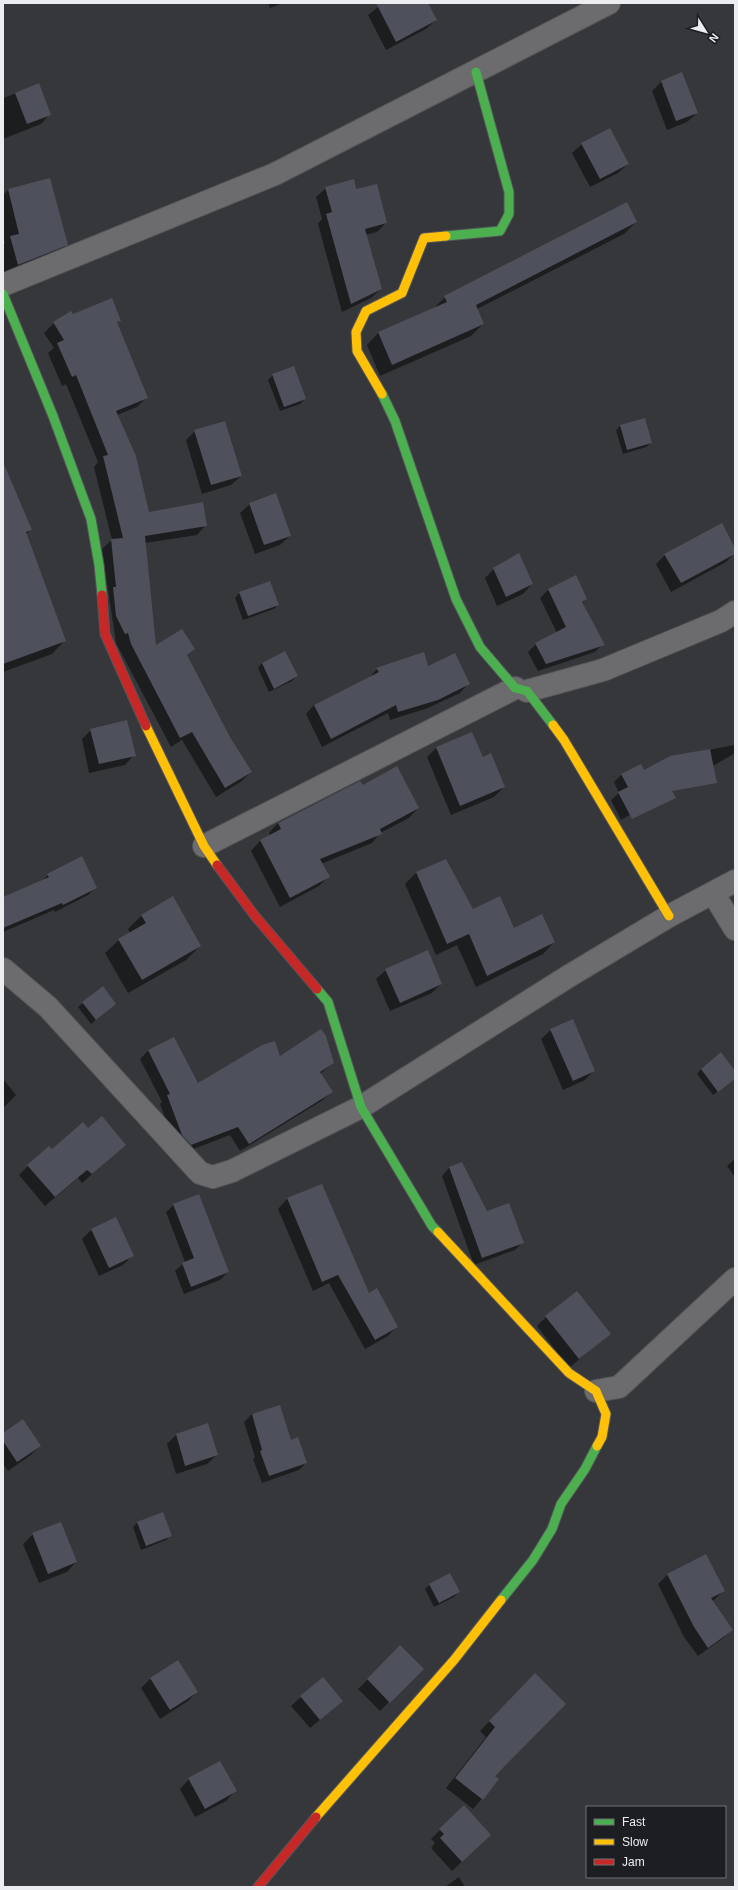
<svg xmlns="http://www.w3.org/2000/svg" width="738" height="1890" viewBox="0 0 738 1890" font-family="Helvetica,sans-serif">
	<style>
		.shadow { fill: #0007 }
		.building { fill: #4e505c }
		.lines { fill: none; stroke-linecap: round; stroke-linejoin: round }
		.street-casing { stroke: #545558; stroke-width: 24 }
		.fast-casing { stroke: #545558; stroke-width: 11 }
		.slow-casing { stroke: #545558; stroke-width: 11 }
		.jam-casing { stroke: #545558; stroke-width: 11 }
		.street { stroke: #6c6c6e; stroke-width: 22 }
		.fast { stroke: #4caf50; stroke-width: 9 }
		.slow { stroke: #ffc107; stroke-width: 9 }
		.jam { stroke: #c62828; stroke-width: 9 }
	</style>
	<rect width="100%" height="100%" fill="#36373b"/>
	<!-- shadow -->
	<g class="shadow">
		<polygon points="268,3 283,3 270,8"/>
		<polygon points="383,3 427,3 436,20 426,29 386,50 368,15"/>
		<polygon points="682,74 697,113 687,122 667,130 652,91 661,82"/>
		<polygon points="39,85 50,114 41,124 3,139 3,98"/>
		<polygon points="582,144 628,164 618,173 590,187 572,153"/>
		<polygon points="49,179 66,245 53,259 3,274 3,245 5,243 3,236 3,195 8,190"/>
		<polygon points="326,188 356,191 386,223 377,232 365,235 381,289 371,298 342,312 318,224 322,219 316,197"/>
		<polygon points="636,222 624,234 477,309 483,324 471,336 380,376 367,345 379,332 432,310 445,297"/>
		<polygon points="72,315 120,320 117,323 147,397 137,407 117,415 148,513 206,525 197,535 145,543 156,647 194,649 186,656 229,737 251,772 242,781 216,797 182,740 171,747 116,643 102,549 112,540 94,467 98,462 66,384 62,386 48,353 54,348 44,333 54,323"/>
		<polygon points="273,375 305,399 300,404 280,411 268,380"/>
		<polygon points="620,426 651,443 646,447 623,454 616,430"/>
		<polygon points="195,431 241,476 231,485 202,494 186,440"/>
		<polygon points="3,476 31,530 26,534 65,640 52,654 3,672"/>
		<polygon points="250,504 290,536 280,545 255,554 240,513"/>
		<polygon points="735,551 735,553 726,562 671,592 656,564 665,555"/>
		<polygon points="494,569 532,584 523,594 497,606 485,578"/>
		<polygon points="576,576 586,599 582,603 603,644 595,652 538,671 528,652 536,644 557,633 540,598 548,590"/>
		<polygon points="239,593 278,605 274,609 243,620 235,598"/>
		<polygon points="285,652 297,676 292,681 269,692 258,668 262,663"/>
		<polygon points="428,667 468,684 460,693 428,708 390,720 388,713 322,747 306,714 314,705 369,678 377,669"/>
		<polygon points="91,730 134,755 125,765 89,773 82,739"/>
		<polygon points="735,745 735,753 621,820 611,800 619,793 614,782 622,774 643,771 671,757"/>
		<polygon points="436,748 483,758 504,787 494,797 451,815 427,757"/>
		<polygon points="360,782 363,786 418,808 409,818 380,833 372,843 321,864 328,877 319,886 280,907 251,851 260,841 270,836 269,833 278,823"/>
		<polygon points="417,872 472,910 513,929 554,942 543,954 476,987 457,945 436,955 405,884"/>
		<polygon points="48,875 96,887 88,895 55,912 54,910 3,932 3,899 42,881"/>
		<polygon points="141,916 200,946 186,960 128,993 105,953 119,940 130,933 128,929"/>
		<polygon points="386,970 441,984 432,993 390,1011 376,979"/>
		<polygon points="102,988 115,1004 91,1024 78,1007"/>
		<polygon points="551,1030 594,1070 585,1080 563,1090 541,1039"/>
		<polygon points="174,1038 198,1084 279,1058 333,1063 320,1074 331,1092 323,1100 240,1151 230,1135 183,1153 174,1143 160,1104 162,1102 140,1059 148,1051"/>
		<polygon points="701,1069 735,1072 735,1078 713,1095 697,1074"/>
		<polygon points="3,1079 16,1095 3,1108"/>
		<polygon points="88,1129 125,1145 82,1183 78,1178 45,1206 19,1175 28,1166"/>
		<polygon points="735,1159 735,1177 727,1166"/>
		<polygon points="462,1163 487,1212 523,1242 515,1250 474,1265 442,1176 449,1168"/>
		<polygon points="321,1185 369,1295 397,1326 388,1336 365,1349 329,1283 313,1291 278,1209 287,1199"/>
		<polygon points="174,1205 228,1272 220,1280 184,1294 175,1271 185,1262 166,1212"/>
		<polygon points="91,1230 133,1255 123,1265 99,1276 82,1239"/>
		<polygon points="546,1317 609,1334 569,1368 537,1326"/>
		<polygon points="279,1406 290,1441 306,1463 299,1470 262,1483 253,1459 255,1457 244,1422 252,1414"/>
		<polygon points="3,1434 40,1446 31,1455 8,1471 3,1464"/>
		<polygon points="176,1435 217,1455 207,1464 176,1474 167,1444"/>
		<polygon points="137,1523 171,1535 166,1540 141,1550 133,1527"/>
		<polygon points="33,1534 76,1562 67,1572 39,1583 23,1544"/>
		<polygon points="706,1556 723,1591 712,1602 732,1630 722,1639 698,1656 684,1637 658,1584 667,1575"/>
		<polygon points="430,1584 459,1592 454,1597 434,1607 425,1589"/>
		<polygon points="400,1647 422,1669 380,1711 358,1689"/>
		<polygon points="178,1662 197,1692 188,1701 160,1719 141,1688 150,1679"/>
		<polygon points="535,1675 494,1777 498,1780 473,1809 446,1788 486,1737 480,1731"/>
		<polygon points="322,1678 332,1710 310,1728 291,1706"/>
		<polygon points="189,1779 235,1791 226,1801 195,1817 180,1789"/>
		<polygon points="464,1806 481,1844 452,1871 431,1848 435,1843 431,1839"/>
		<polygon points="459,1877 465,1887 445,1887"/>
	</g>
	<!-- building -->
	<g class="building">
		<polygon points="376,3 428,3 437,20 396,42"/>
		<polygon points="682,72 698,113 676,121 661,81"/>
		<polygon points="39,83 51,115 27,124 15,93"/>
		<polygon points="610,128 629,164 600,179 581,143"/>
		<polygon points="50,178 68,245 18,265 10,236 19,234 8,189"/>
		<polygon points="354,179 356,189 377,184 387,223 365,229 382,289 351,304 326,214 332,212 325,187"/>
		<polygon points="627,202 637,222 476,305 484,324 392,365 378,332 447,302 444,296"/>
		<polygon points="112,298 121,321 117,322 148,398 116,411 136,456 149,512 203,502 207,526 145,536 156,645 182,629 195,649 187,655 230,737 252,772 225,788 192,732 180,738 131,644 128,633 125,634 116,616 113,587 116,587 111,539 123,538 103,456 108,455 76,375 72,377 57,343 64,340 53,322 71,311 73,314"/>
		<polygon points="294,366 306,399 284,407 272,374"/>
		<polygon points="645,418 652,443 627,450 620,425"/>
		<polygon points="225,421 242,476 211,485 194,430"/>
		<polygon points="3,462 32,530 26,532 66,641 3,664"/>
		<polygon points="276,493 291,536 264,545 249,503"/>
		<polygon points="722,523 735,548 735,554 681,583 664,554"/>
		<polygon points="519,553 533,584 506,597 493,568"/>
		<polygon points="576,575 587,599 582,602 605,645 546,664 535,643 566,627 548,589"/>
		<polygon points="270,581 279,605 248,616 239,592"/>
		<polygon points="285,651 298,676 274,689 262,663"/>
		<polygon points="424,652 428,666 455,653 470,684 438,700 398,712 396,705 331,739 314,705 379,672 376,668"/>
		<polygon points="127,720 136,756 99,764 90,729"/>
		<polygon points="472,732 483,757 491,753 505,787 460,806 436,747"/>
		<polygon points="710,749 717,783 672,791 676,798 632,819 618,792 628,787 621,774 641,764 644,770 670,756"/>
		<polygon points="397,766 419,808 380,829 382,834 320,859 330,877 290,898 260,840 281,829 278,823 360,781 363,785"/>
		<polygon points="82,856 97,888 63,905 62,903 3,928 3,897 49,877 47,874"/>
		<polygon points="446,859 473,909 500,896 514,928 542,914 555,942 487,976 469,934 447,944 416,872"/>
		<polygon points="173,896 201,946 142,980 118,939 146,923 141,915"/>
		<polygon points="428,950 442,984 400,1003 385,969"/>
		<polygon points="103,986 116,1004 96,1020 82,1002"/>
		<polygon points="573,1019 595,1071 573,1081 550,1029"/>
		<polygon points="321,1029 326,1036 334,1063 320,1072 333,1092 249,1144 238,1127 191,1145 182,1135 167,1095 170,1094 148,1050 174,1037 198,1083 262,1045 275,1041 280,1056"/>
		<polygon points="721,1052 735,1071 735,1079 718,1092 701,1069"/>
		<polygon points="102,1116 126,1145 92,1174 87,1170 55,1197 27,1165 49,1146 52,1149 83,1122 88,1128"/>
		<polygon points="462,1162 487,1211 509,1203 524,1243 482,1258 449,1167"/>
		<polygon points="322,1184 369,1293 377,1288 398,1327 375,1340 338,1275 322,1282 287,1198"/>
		<polygon points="199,1194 229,1272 191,1287 182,1263 194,1258 173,1204"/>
		<polygon points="116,1217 134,1256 109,1268 91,1229"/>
		<polygon points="577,1291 611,1334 579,1359 545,1316"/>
		<polygon points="280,1405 291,1440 298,1437 307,1463 269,1476 260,1451 262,1450 252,1414"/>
		<polygon points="23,1419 41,1446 17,1462 3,1441 3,1433"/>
		<polygon points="208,1423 218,1455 185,1466 176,1434"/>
		<polygon points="163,1512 172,1536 146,1546 137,1522"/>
		<polygon points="61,1522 77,1562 48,1574 32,1533"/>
		<polygon points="706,1554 725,1591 711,1598 733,1630 708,1648 694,1627 667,1574"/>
		<polygon points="450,1573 460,1592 439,1603 429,1584"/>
		<polygon points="400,1645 424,1669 390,1703 367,1679"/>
		<polygon points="178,1660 198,1692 170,1710 150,1678"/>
		<polygon points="535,1673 566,1704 495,1776 499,1779 483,1800 455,1778 495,1727 489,1721"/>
		<polygon points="323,1677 343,1701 320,1720 300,1696"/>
		<polygon points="220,1761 237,1791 205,1809 188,1778"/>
		<polygon points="464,1805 491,1835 462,1862 440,1838 444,1834 439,1829"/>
	</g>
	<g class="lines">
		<!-- street casing -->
		<g class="street-casing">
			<g id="street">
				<polyline points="3,285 275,174 609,3"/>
				<polyline points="527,691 603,670 721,621 735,612"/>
				<polyline points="204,846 515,688"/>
				<polyline points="713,893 735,929"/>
				<polyline points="3,969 48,1007 200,1173 213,1177 232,1171 361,1107 569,976 669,916 735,881"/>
				<polyline points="596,1391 619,1387 735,1279"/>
			</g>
		</g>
		<!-- fast casing -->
		<g class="fast-casing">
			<g id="fast">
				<polyline points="446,236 500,231 509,214 509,192 476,72"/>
				<polyline points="3,294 53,416 91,519 99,565 102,595"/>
				<polyline points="382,394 395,421 456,599 480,647 515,688 527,691 553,725"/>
				<polyline points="317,989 328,1002 361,1107 432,1226 438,1232"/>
				<polyline points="501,1600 533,1560 552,1529 561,1504 585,1469 597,1446"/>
			</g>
		</g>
		<!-- slow casing -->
		<g class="slow-casing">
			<g id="slow">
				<polyline points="382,394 357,351 356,332 366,311 402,293 424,238 446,236"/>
				<polyline points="553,725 564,740 669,916"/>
				<polyline points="146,726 204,846 217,865"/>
				<polyline points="438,1232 569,1373 596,1391 606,1414 602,1437 597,1446"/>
				<polyline points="316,1817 454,1660 501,1600"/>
			</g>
		</g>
		<!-- jam casing -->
		<g class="jam-casing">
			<g id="jam">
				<polyline points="102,595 105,634 146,726"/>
				<polyline points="217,865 255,916 317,989"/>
				<polyline points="258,1887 316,1817"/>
			</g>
		</g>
		<!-- street -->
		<use href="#street" class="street"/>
		<!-- fast -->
		<use href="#fast" class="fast"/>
		<!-- slow -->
		<use href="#slow" class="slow"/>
		<!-- jam -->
		<use href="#jam" class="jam"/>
	</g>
	<!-- border -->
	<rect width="738" height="1890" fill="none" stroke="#ecedf1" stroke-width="8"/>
	<!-- legend -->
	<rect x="586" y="1806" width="140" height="72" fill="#1d1e21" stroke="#707174"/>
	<rect x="594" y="1819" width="20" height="6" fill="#4caf50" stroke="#707174"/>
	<text x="622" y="1826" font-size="12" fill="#ecedf1">Fast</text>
	<rect x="594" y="1839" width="20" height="6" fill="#ffc107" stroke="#707174"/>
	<text x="622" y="1846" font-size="12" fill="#ecedf1">Slow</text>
	<rect x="594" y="1859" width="20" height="6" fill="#c62828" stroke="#707174"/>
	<text x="622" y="1866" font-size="12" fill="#ecedf1">Jam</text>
	<!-- north arrow -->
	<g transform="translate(706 32) rotate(127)" stroke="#1d1e21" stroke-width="3" paint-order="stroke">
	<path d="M0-3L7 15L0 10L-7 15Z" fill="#ecedf1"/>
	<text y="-6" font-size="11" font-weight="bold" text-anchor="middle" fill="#ecedf1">N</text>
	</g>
</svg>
